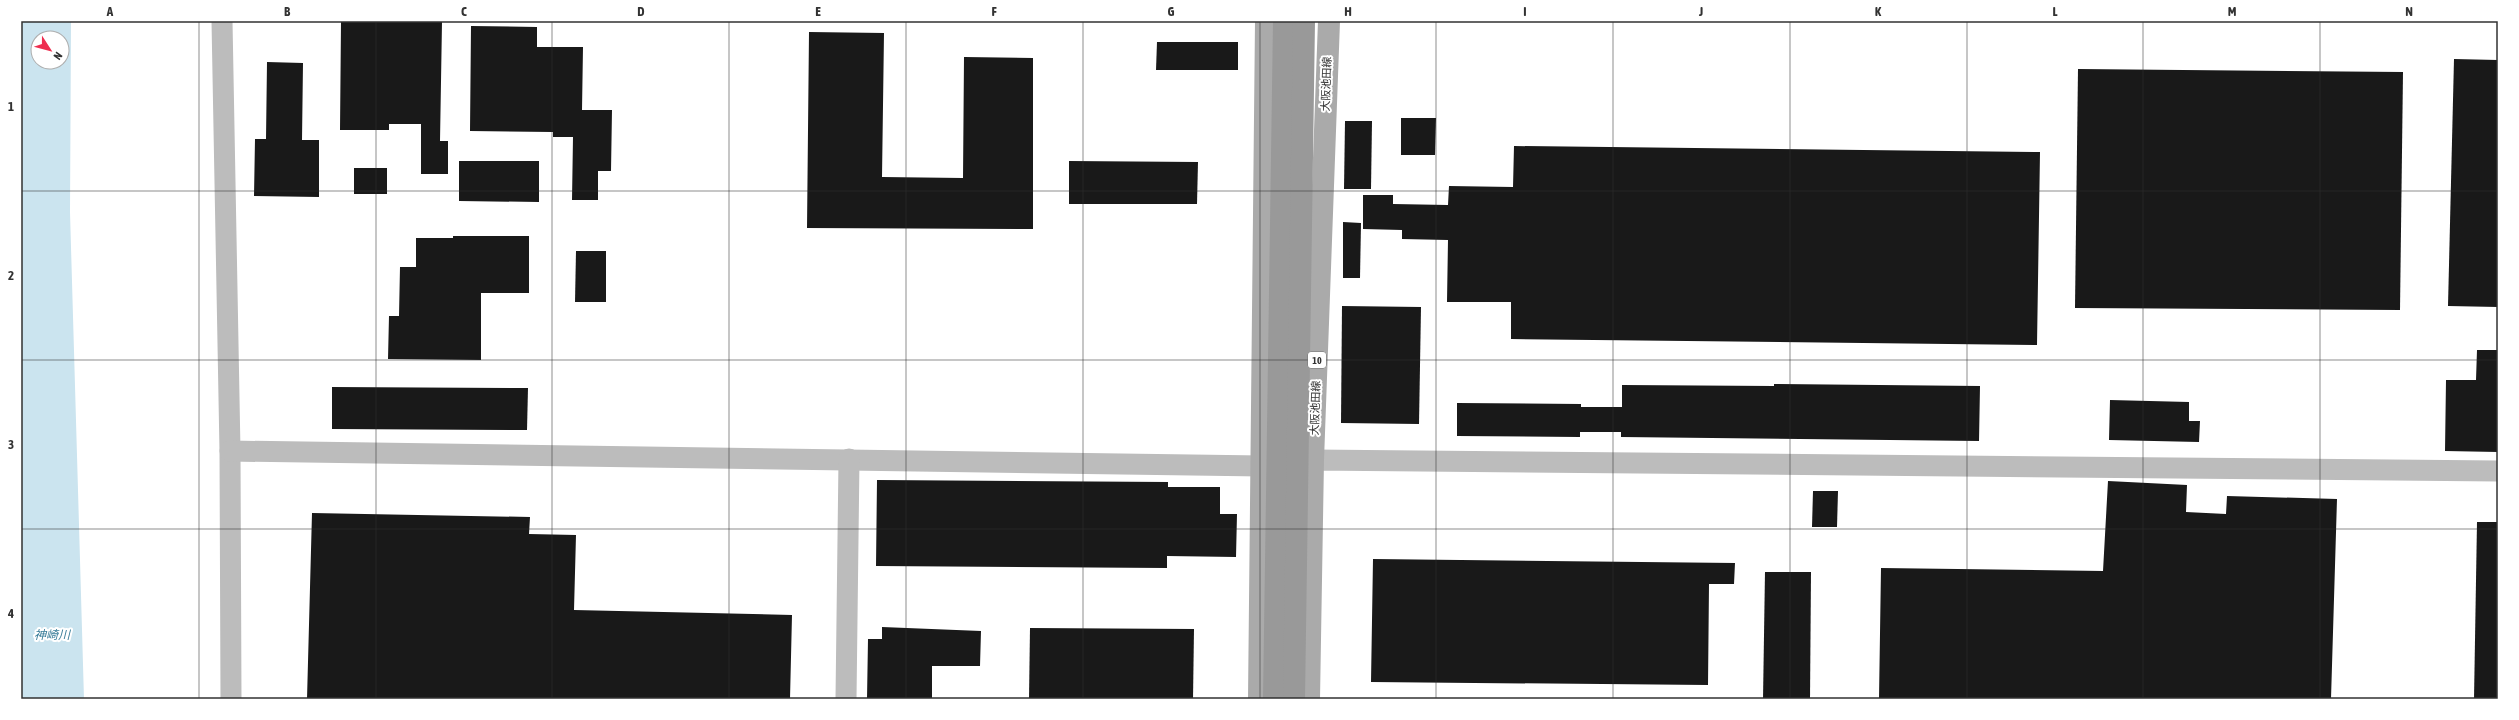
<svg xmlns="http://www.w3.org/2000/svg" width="2519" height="720" viewBox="0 0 2519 720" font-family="'Asap Condensed','Noto Sans JP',sans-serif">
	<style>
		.water { fill: #cbe4ef; fill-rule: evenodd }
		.building { fill: #191919 }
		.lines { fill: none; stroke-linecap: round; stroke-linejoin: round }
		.secondary { stroke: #bcbcbc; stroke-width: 21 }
		.primary { stroke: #aaa; stroke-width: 22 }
		.highway-bridge { stroke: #999; stroke-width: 22 }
		.grid { fill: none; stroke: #323232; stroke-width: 1; stroke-opacity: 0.55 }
		.labels { text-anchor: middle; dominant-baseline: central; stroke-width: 4; stroke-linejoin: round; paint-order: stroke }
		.shield { fill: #fff; stroke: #707070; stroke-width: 1 }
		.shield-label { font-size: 10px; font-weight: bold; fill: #323232 }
		.street-label { font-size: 11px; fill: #323232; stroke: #fff }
		.water-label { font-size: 12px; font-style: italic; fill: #3a7d99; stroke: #fff }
		.neatline { fill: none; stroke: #323232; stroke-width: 1.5 }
		.grid-label { font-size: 13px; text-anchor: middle; font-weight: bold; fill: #323232 }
	</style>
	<rect width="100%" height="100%" fill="#fff"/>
	<!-- water -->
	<path class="water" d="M21 21H71L70 212 84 699H21ZM38 38H62V62H38Z"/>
	<!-- building -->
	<g class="building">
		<polygon points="341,22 442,22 440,141 448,141 448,174 421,174 421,124 389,124 389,130 340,130"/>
		<polygon points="471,26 537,27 537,47 583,47 582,110 612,110 611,171 598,171 598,200 572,200 573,137 553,137 553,132 470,131"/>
		<polygon points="809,32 884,33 882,177 963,178 964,57 1033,58 1033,229 807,228"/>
		<polygon points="1157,42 1238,42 1238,70 1156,70"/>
		<polygon points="2454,59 2498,60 2498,307 2448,306"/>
		<polygon points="267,62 303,63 302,140 319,140 319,197 254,196 255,139 266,139"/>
		<polygon points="2078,69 2403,72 2400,310 2075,308"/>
		<polygon points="1401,118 1436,118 1435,155 1401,155"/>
		<polygon points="1345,121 1372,121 1371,189 1344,189"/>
		<polygon points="1514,146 2040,152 2037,345 1511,339 1511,302 1447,302 1448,240 1402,239 1402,230 1363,229 1363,195 1393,195 1393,204 1448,205 1449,186 1513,187"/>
		<polygon points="459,161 539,161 539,202 459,201"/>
		<polygon points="1069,161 1198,162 1197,204 1069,204"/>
		<rect x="354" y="168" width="33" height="26"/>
		<polygon points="1343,222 1361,223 1360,278 1343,278"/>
		<polygon points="453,236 529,236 529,293 481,293 481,360 388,359 389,316 399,316 400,267 416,267 416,238 453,238"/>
		<polygon points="576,251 606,251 606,302 575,302"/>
		<polygon points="1342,306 1421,307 1419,424 1341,423"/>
		<polygon points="2477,350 2498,350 2498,452 2445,451 2446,380 2476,380"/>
		<polygon points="1774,384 1980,386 1979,441 1621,437 1621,432 1580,432 1580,437 1457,436 1457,403 1581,404 1581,407 1622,407 1622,385 1774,386"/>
		<polygon points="332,387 528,388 527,430 332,429"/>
		<polygon points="2110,400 2189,402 2189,421 2200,421 2199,442 2109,440"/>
		<polygon points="877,480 1168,482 1168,487 1220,487 1220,514 1237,514 1236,557 1167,556 1167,568 876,566"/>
		<polygon points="2108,481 2187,485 2186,512 2226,514 2227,496 2337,499 2331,699 1879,699 1881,568 2103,571"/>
		<polygon points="1813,491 1838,491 1837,527 1812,527"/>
		<polygon points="312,513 530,517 529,534 576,535 574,610 792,615 790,699 307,699"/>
		<polygon points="2477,522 2498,522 2498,699 2474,699"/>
		<polygon points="1373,559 1735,563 1734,584 1709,584 1708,685 1371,682"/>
		<polygon points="1765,572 1811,572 1810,699 1763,699"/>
		<polygon points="882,627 981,631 980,666 932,666 932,699 867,699 868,639 882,639"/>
		<polygon points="1030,628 1194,629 1193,699 1029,699"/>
	</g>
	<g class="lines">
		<!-- secondary -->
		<g class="secondary">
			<polyline points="222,21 230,451 231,699"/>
			<polyline points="230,451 1262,466 1313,460 2498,471"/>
			<polyline points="846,699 849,459"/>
		</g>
		<!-- primary -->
		<g class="primary">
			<polyline points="1259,699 1266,21"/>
			<polyline points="1309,699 1313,460 1329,21"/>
		</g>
		<!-- highway-bridge -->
		<g class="highway-bridge">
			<polyline points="1274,699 1284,21"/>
			<polyline points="1294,699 1304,21"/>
		</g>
	</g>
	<!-- grid -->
	<path class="grid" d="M199 21V699M376 21V699M552 21V699M729 21V699M906 21V699M1083 21V699M1260 21V699M1436 21V699M1613 21V699M1790 21V699M1967 21V699M2143 21V699M2320 21V699M21 191H2498M21 360H2498M21 529H2498"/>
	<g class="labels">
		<!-- shield labels -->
		<rect class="shield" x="1308" y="352" width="18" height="16" rx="3"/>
		<g class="shield-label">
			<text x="1317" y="360">10</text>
		</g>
		<!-- street labels -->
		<g class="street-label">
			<text transform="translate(1326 84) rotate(-88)">大阪池田線</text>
			<text transform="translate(1315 408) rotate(-88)">大阪池田線</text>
		</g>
		<!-- water labels -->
		<g class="water-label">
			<text x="52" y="635">神崎川</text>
		</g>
	</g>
	<!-- border -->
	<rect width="2519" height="720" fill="none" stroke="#ffffff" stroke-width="44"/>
	<!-- north arrow -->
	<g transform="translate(50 50) rotate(126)"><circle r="19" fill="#ffffff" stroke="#adadad"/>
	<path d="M0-3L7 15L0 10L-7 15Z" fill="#ee2e4f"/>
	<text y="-6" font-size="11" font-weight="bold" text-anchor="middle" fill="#323232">N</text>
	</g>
	<rect x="22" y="22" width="2475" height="676" class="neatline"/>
	<g class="grid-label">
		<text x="110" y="16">A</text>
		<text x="287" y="16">B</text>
		<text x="464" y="16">C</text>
		<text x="641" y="16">D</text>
		<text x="818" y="16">E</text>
		<text x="994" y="16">F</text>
		<text x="1171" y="16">G</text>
		<text x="1348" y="16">H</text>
		<text x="1525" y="16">I</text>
		<text x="1701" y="16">J</text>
		<text x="1878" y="16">K</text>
		<text x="2055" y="16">L</text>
		<text x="2232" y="16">M</text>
		<text x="2409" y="16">N</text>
		<text x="11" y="111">1</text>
		<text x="11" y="280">2</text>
		<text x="11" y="449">3</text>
		<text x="11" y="618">4</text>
	</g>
</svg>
